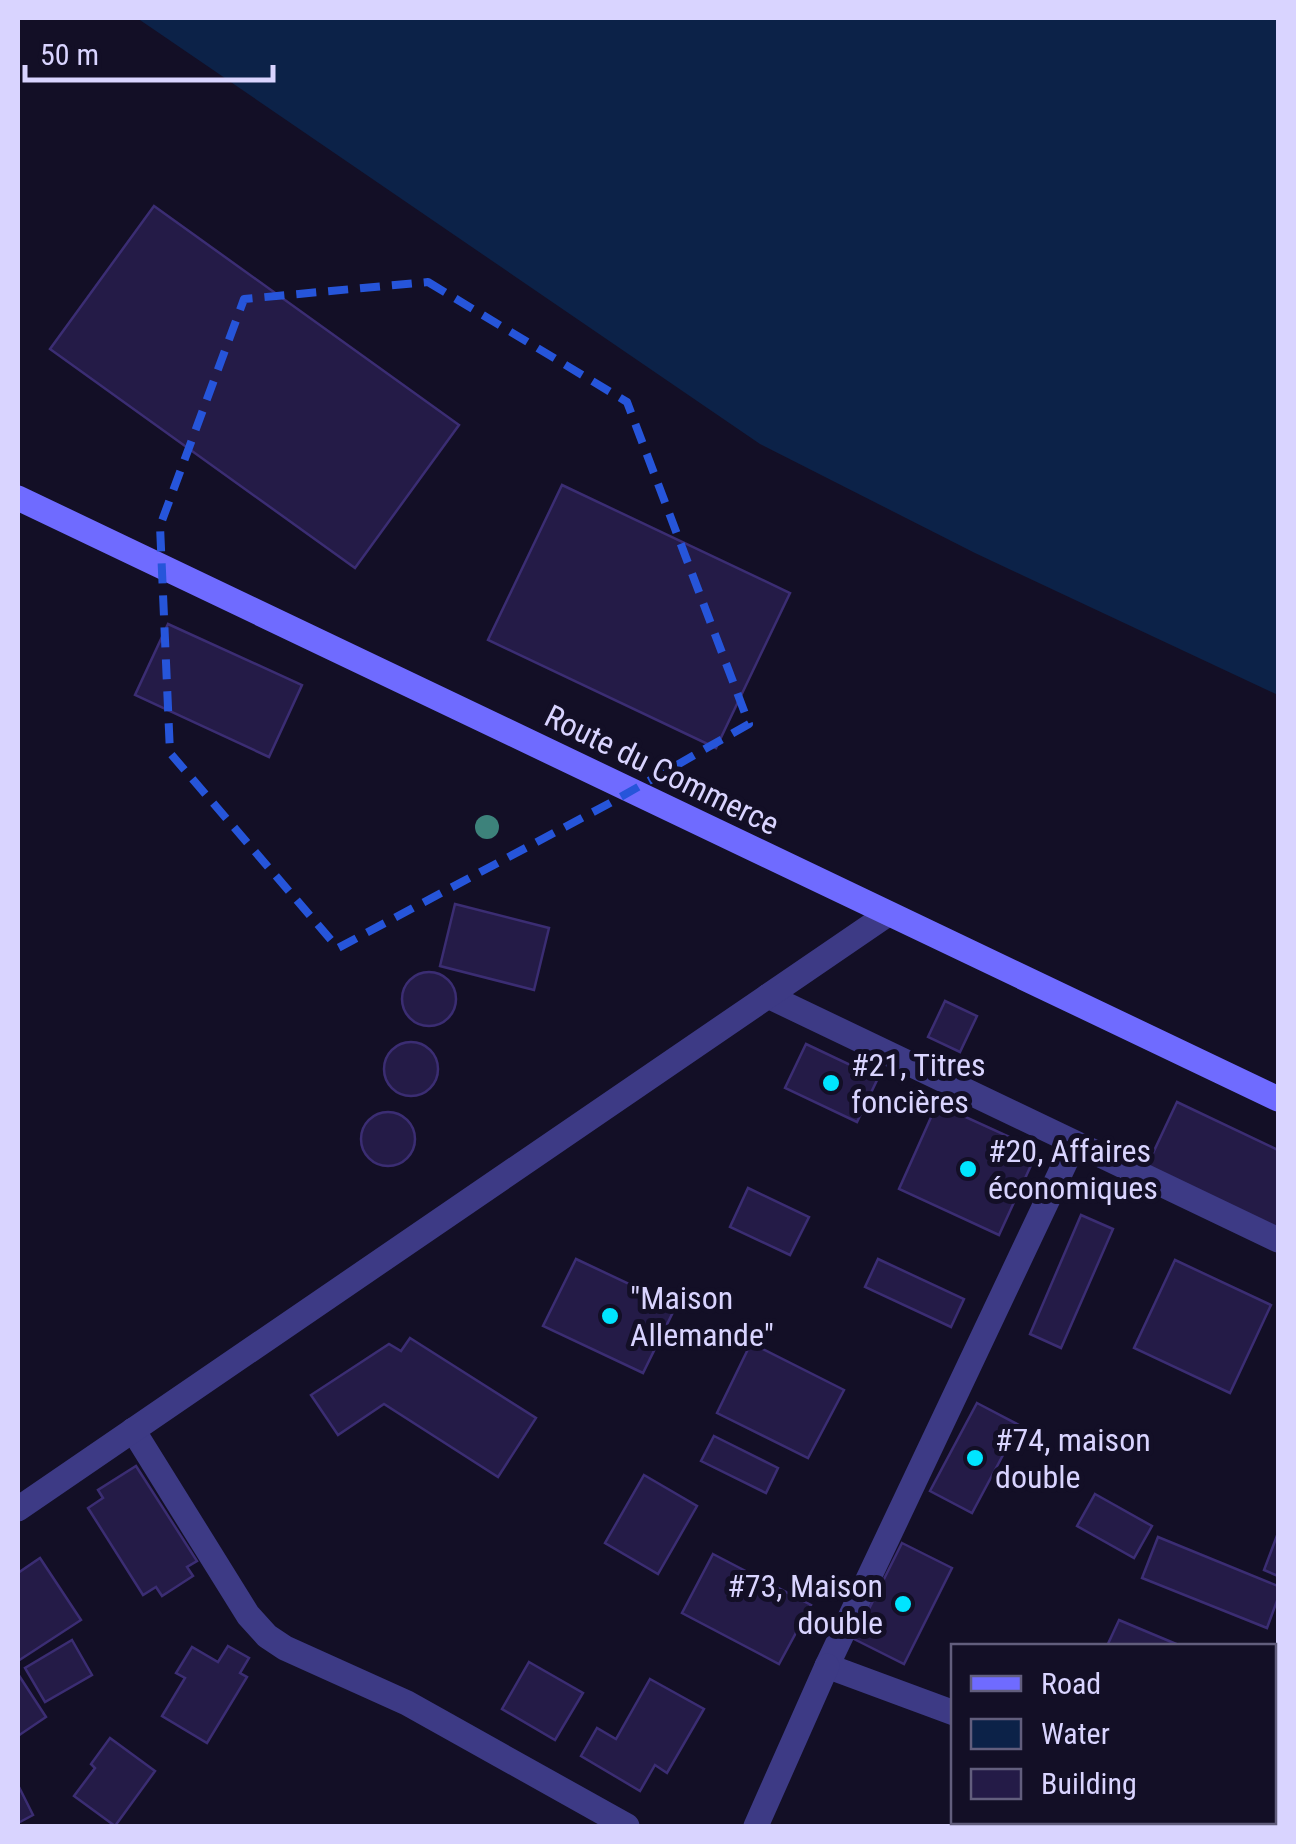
<svg xmlns="http://www.w3.org/2000/svg" width="1296" height="1844" viewBox="0 0 1296 1844" font-family="'Roboto Condensed',sans-serif">
	<style>
		.water { fill: #0c2248 }
		.building { fill: #241b47; stroke: #3b2d73; stroke-width: 2.5 }
		.lines { fill: none; stroke-linecap: round; stroke-linejoin: round }
		.street { stroke: #3d3a85; stroke-width: 25 }
		.secondary { stroke: #6f6bff; stroke-width: 25 }
		.tree { fill: #3d827b }
		.marked { fill: none; stroke: #2655da; stroke-width: 8; stroke-dasharray: 20 12; stroke-linejoin: round }
		.poi-dot { fill: #00e5ff; stroke: #130f26; stroke-width: 4 }
		.labels { text-anchor: middle; dominant-baseline: central; stroke-width: 10; stroke-linejoin: round; paint-order: stroke }
		.street-label { font-size: 32px; fill: #d9d4ff; stroke: #130f26 }
		.poi-label { font-size: 32px; fill: #d9d4ff; stroke: #130f26; text-anchor: start }
	</style>
	<rect width="100%" height="100%" fill="#130f26"/>
	<!-- water -->
	<polygon class="water" points="137,18 1278,18 1278,695 975,553 760,444"/>
	<!-- building -->
	<g class="building">
		<polygon points="154,206 459,425 355,568 50,349"/>
		<polygon points="562,485 790,593 716,748 488,640"/>
		<polygon points="168,624 302,685 269,757 135,695"/>
		<polygon points="455,904 549,928 534,990 440,966"/>
		<circle cx="429" cy="999" r="27"/>
		<polygon points="945,1001 977,1016 960,1052 928,1037"/>
		<circle cx="411" cy="1069" r="27"/>
		<polygon points="806,1044 878,1078 857,1122 785,1088"/>
		<polygon points="1177,1102 1278,1150 1278,1230 1146,1168"/>
		<polygon points="937,1104 1038,1150 999,1235 899,1189"/>
		<circle cx="388" cy="1139" r="27"/>
		<polygon points="748,1188 809,1217 790,1255 730,1227"/>
		<polygon points="1081,1215 1113,1229 1061,1348 1030,1334"/>
		<polygon points="576,1259 676,1306 643,1373 543,1326"/>
		<polygon points="878,1259 964,1299 951,1327 865,1287"/>
		<polygon points="1175,1260 1271,1305 1230,1393 1134,1348"/>
		<polygon points="410,1338 536,1418 498,1477 384,1404 338,1435 311,1395 389,1344 401,1351"/>
		<polygon points="751,1343 844,1390 808,1458 717,1413"/>
		<polygon points="977,1403 1019,1425 972,1513 930,1491"/>
		<polygon points="714,1436 778,1468 766,1493 701,1461"/>
		<polygon points="136,1466 197,1561 187,1567 193,1576 162,1596 156,1587 143,1595 88,1508 103,1498 98,1490"/>
		<polygon points="644,1475 697,1506 658,1574 605,1543"/>
		<polygon points="1095,1494 1152,1526 1134,1558 1077,1526"/>
		<polygon points="1278,1533 1278,1576 1264,1570"/>
		<polygon points="1158,1537 1278,1586 1278,1598 1267,1628 1142,1578"/>
		<polygon points="902,1543 952,1568 904,1664 854,1639"/>
		<polygon points="713,1554 811,1605 779,1664 682,1613"/>
		<polygon points="40,1558 81,1620 18,1661 18,1573"/>
		<polygon points="1119,1620 1181,1646 1107,1646"/>
		<polygon points="72,1640 92,1675 45,1702 25,1668"/>
		<polygon points="228,1646 249,1658 240,1673 247,1677 207,1743 162,1716 185,1678 176,1673 192,1647 218,1662"/>
		<polygon points="529,1662 583,1693 555,1740 502,1709"/>
		<polygon points="18,1674 46,1717 18,1736"/>
		<polygon points="650,1679 704,1709 667,1773 655,1765 640,1791 581,1756 597,1728 616,1739"/>
		<polygon points="110,1738 155,1771 115,1826 74,1796 95,1768 91,1764"/>
		<polygon points="18,1785 33,1815 18,1823"/>
	</g>
	<g class="lines">
		<!-- street -->
		<g class="street">
			<polyline points="768,996 1278,1240"/>
			<polyline points="133,1430 248,1615 267,1636 285,1648 407,1703 627,1826"/>
			<polyline points="18,1509 888,914"/>
			<polyline points="954,1713 827,1666 1074,1144"/>
			<polyline points="1239,1822 1248,1826"/>
			<polyline points="756,1826 827,1666"/>
		</g>
		<!-- secondary -->
		<polyline class="secondary" points="18,498 1278,1099"/>
	</g>
	<!-- trees -->
	<circle class="tree" cx="487" cy="827" r="12"/>
	<!-- marked area -->
	<path class="marked" d="M428 282 627 402 749 724 610 803 338 948 170 753 160 526 244 299Z"/>
	<!-- markers -->
	<g class="poi-dot">
		<circle cx="831" cy="1083" r="10"/>
		<circle cx="968" cy="1169" r="10"/>
		<circle cx="610" cy="1316" r="10"/>
		<circle cx="975" cy="1458" r="10"/>
		<circle cx="903" cy="1604" r="10"/>
	</g>
	<g class="labels">
		<!-- street labels -->
		<g class="street-label">
			<text transform="translate(662 770) rotate(26)">Route du Commerce</text>
		</g>
		<!-- poi labels -->
		<g class="poi-label">
			<text x="851" y="1065">#21, Titres<tspan x="851" dy="37">foncières</tspan></text>
			<text x="988" y="1151">#20, Affaires<tspan x="988" dy="37">économiques</tspan></text>
			<text x="630" y="1298">"Maison<tspan x="630" dy="37">Allemande"</tspan></text>
			<text x="995" y="1440">#74, maison<tspan x="995" dy="37">double</tspan></text>
			<text x="883" y="1586" text-anchor="end">#73, Maison<tspan x="883" dy="37">double</tspan></text>
		</g>
	</g>
	<!-- border -->
	<rect width="1296" height="1844" fill="none" stroke="#d9d4ff" stroke-width="40"/>
	<!-- legend -->
	<rect x="951" y="1644" width="325" height="180" fill="#130f26" stroke="#625e7d" stroke-width="2.5"/>
	<rect x="971" y="1676" width="50" height="15" fill="#6f6bff" stroke="#625e7d" stroke-width="2.5"/>
	<text x="1041" y="1694" font-size="30" fill="#d9d4ff">Road</text>
	<rect x="971" y="1719" width="50" height="30" fill="#0c2248" stroke="#625e7d" stroke-width="2.5"/>
	<text x="1041" y="1744" font-size="30" fill="#d9d4ff">Water</text>
	<rect x="971" y="1769" width="50" height="30" fill="#241b47" stroke="#625e7d" stroke-width="2.5"/>
	<text x="1041" y="1794" font-size="30" fill="#d9d4ff">Building</text>
	<!-- scale -->
	<path d="M25 65v15h248v-15" fill="none" stroke="#d9d4ff" stroke-width="5"/>
	<text x="40" y="65" font-size="30" fill="#d9d4ff" stroke="#130f26" stroke-width="8" paint-order="stroke">50 m</text>
</svg>
